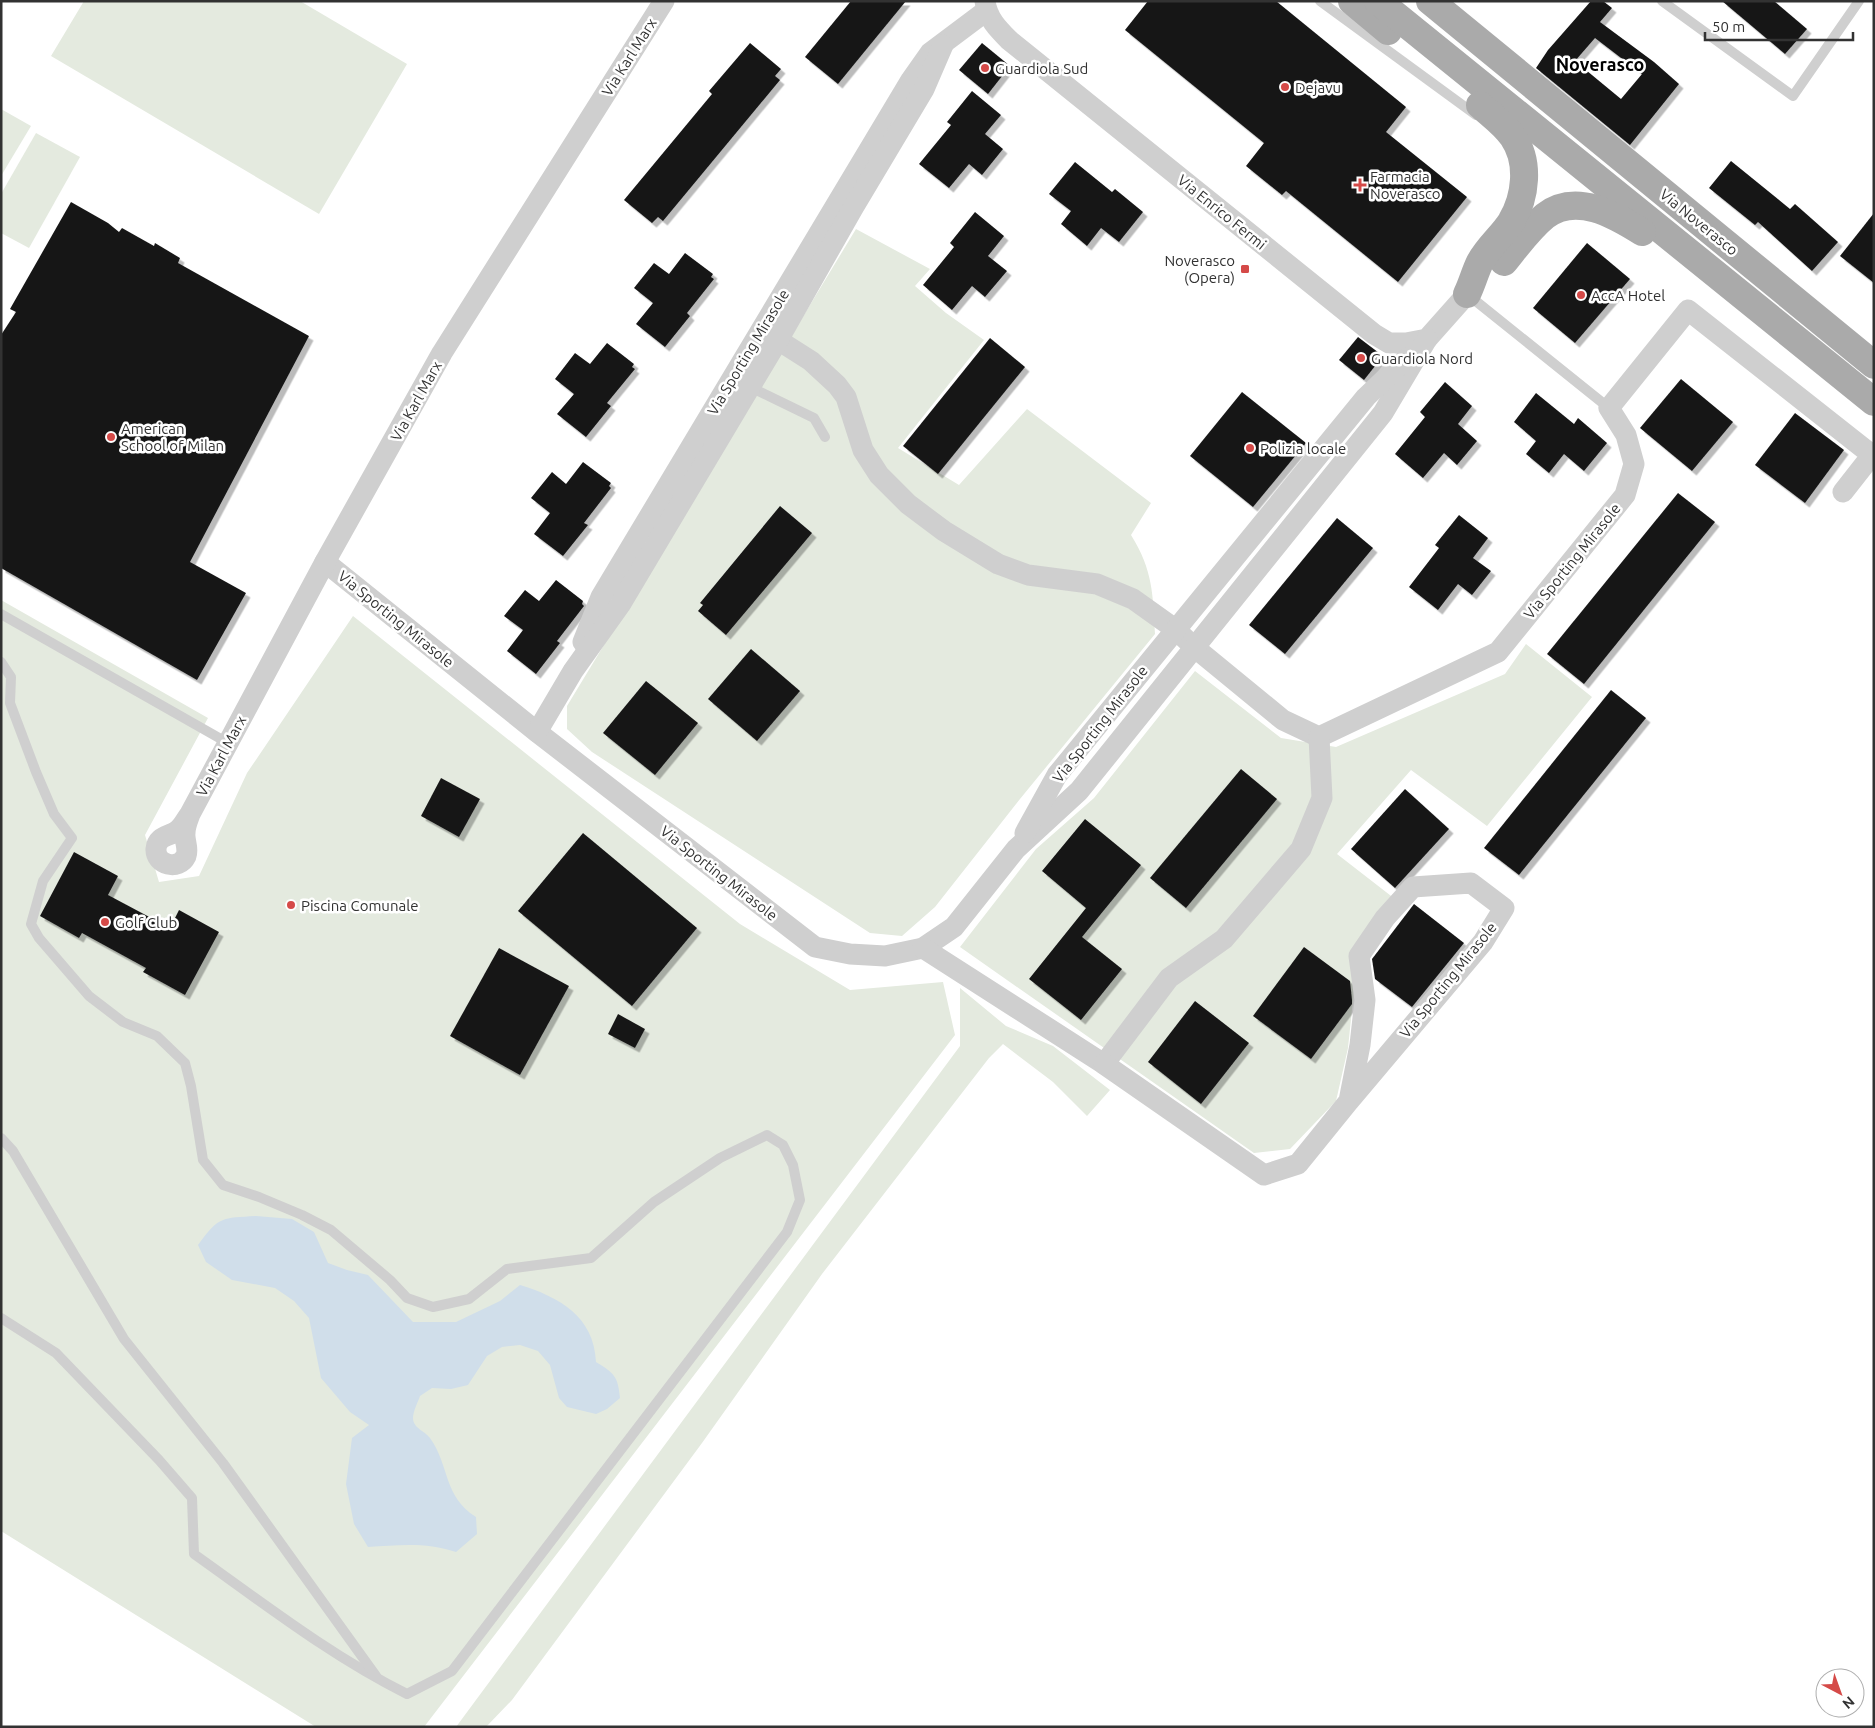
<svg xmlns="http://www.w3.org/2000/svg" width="1875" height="1728" viewBox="0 0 1875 1728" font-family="Ubuntu,sans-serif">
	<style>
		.green { fill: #e4eadf }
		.water { fill: #d0deea }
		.building { fill: #191919; fill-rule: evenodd; filter: url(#shadow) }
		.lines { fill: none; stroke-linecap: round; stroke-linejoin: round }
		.lane { stroke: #cfcfcf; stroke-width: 10 }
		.street { stroke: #cfcfcf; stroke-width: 21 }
		.primary { stroke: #aaa; stroke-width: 28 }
		.poi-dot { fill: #d54a48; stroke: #fff; stroke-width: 2 }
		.labels { text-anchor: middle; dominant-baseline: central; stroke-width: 5; stroke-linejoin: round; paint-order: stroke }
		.street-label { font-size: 15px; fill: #323232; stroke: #fff }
		.poi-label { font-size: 15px; fill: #323232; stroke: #fff; text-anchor: start }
		.quarter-label { font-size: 18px; font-weight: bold; fill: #000; stroke: #fff }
	</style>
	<defs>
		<filter id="shadow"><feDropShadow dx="4.5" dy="4.5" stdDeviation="0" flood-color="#0004"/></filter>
	</defs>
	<rect width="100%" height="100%" fill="#fff"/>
	<!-- green -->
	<g class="green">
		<polygon points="84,1 300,1 407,64 319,214 51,56"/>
		<polygon points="1,109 31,126 1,176"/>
		<polygon points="36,133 80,157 29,248 1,233 1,194"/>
		<path d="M856 229 930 269 915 286 946 313 984 340 898 448 959 485 1027 409 1151 503 1131 535C1153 570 1153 595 1155 634L1020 799 935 907 902 936 870 933 592 752 567 729V706Z"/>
		<polygon points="1,600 208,718 145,835 159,882 199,876 247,773 353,616 740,924 850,990 943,982 955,1035 424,1727 316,1727 1,1531"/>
		<polygon points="1526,644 1592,697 1487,826 1411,770 1337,854 1395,899 1359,942 1348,1048 1336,1101 1290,1149 1254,1153 960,947 1036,849 1094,798 1195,671 1281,738 1336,747 1505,674"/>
		<polygon points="960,988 1006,1026 1053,1046 1110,1090 1087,1116 1053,1082 1003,1044 989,1058 822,1274 702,1443 512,1700 486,1727 456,1727 960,1046"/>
	</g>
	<!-- water -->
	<path class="water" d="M256 1216 292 1219 314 1232 328 1263 347 1270 368 1275 413 1322H456L500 1301 520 1285C559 1297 594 1316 596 1362 614 1373 618 1376 620 1398L607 1409 596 1414 567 1407 559 1398 550 1365 538 1351 520 1345 502 1347 487 1356 468 1385 451 1389 432 1388 420 1396C418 1402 413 1411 413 1418 413 1428 425 1431 430 1438 450 1466 443 1496 476 1517L477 1534 456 1552C427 1542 399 1545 368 1547L354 1524 346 1484 352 1438 369 1425 350 1412 321 1378 309 1318 294 1301 275 1288 232 1280 206 1262 198 1245C219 1216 222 1218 256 1216Z"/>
	<!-- building -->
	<g class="building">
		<polygon points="851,1 906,1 838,84 805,57"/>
		<polygon points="1148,1 1276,1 1406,107 1386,132 1467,197 1398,282 1286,191 1282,195 1246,166 1264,143 1125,30"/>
		<path d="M1591 1H1603L1612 8 1600 22 1654 62 1679 84 1630 145 1536 68 1548 50ZM1595 38 1642 74 1621 99 1575 61Z"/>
		<polygon points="1722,1 1774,1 1807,29 1785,54"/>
		<polygon points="750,43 781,69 775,76 780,80 663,221 658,217 652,223 624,200 712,94 709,91"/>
		<polygon points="982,43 1010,66 988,94 959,70"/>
		<polygon points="972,91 1001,115 985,134 1003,149 982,175 969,164 949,188 919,164 951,125 947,122"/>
		<polygon points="1731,161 1790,209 1795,204 1838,242 1812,271 1758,222 1755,225 1709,188"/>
		<polygon points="1075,162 1112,192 1115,189 1143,212 1119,242 1101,228 1087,246 1061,224 1071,211 1049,194"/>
		<polygon points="71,202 108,223 119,232 122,228 154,246 155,243 180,258 178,263 309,336 190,562 246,593 197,680 1,568 1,335 16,312 10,309"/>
		<polygon points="975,212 1004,236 988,256 1007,271 985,297 972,286 952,310 923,285 954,247 950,243"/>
		<polygon points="1874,213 1874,283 1840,256"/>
		<polygon points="1587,243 1630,279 1575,343 1533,308"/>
		<polygon points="685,253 713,274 711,277 714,279 687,313 690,316 665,347 636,324 653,303 634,288 654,263 669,274"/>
		<polygon points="1358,337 1383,356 1364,380 1339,360"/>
		<polygon points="990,338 1025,367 938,474 903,446"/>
		<polygon points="607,343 634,364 632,367 635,369 607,403 611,406 586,437 557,414 574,394 555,379 575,353 590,364"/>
		<polygon points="1681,379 1733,422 1692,471 1640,428"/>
		<polygon points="1445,382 1472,406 1458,424 1477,441 1457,465 1444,453 1423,478 1395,454 1425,417 1420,412"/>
		<polygon points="1242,392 1306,443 1253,507 1190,456"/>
		<polygon points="1536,393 1574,424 1578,418 1607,443 1584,471 1564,454 1549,473 1526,454 1536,441 1514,422"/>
		<polygon points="1795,413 1844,450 1805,503 1755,465"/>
		<polygon points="583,462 611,483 609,486 611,488 584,523 588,525 563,556 534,534 550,513 531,498 552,472 566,484"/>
		<polygon points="1678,493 1715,522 1584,684 1547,654"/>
		<polygon points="780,506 812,533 726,635 698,611 703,605 700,603"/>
		<polygon points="1459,515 1488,538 1473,558 1491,571 1472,595 1458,584 1438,610 1409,587 1439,548 1435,545"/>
		<polygon points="1337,518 1373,548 1285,654 1249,625"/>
		<polygon points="556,580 583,601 582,604 584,606 557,641 560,643 536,674 507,651 523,630 504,616 525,590 539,601"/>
		<polygon points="751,649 800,691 757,741 708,699"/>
		<polygon points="646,681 698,723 655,775 603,733"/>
		<polygon points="1611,690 1646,718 1519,875 1484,848"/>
		<polygon points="1241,769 1277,799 1186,908 1150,878"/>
		<polygon points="441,778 480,799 459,837 421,816"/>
		<polygon points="1405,789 1449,829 1395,888 1351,849"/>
		<polygon points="1085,819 1141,865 1082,937 1122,969 1081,1020 1029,979 1086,908 1042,871"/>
		<polygon points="583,833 697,928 632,1006 518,911"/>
		<polygon points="74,852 118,876 108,895 170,928 179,910 219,932 185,995 143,972 146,968 82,933 79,938 40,916"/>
		<polygon points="1414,904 1464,943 1412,1007 1375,979 1372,959"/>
		<polygon points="1304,947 1350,981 1352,1000 1352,1004 1311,1059 1253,1016"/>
		<polygon points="499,948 569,986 520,1075 450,1036"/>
		<polygon points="1195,1001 1249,1043 1201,1104 1148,1062"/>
		<polygon points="618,1014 645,1029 635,1048 608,1034"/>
	</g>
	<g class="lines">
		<!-- lane -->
		<g class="lane">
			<polyline points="1320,1 1476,115"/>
			<polyline points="1662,1 1793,96 1859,1"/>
			<polyline points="1467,294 1609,408"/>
			<polyline points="750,387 814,418 825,437"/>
			<polyline points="1,614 228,743"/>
			<path d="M1 662 11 677 10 703 36 772 54 814 72 838 43 881 31 924 39 938 89 996 123 1022 157 1036 185 1063 191 1086 203 1160 223 1185 259 1197 302 1215 331 1230 390 1280 407 1298 433 1307 469 1299 507 1269 591 1258 654 1202 720 1158 767 1135 783 1145 793 1165 800 1200 787 1232 452 1671 407 1694C331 1656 263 1603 194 1554L192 1498 159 1460 56 1353 1 1318"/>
			<polyline points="1,1138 13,1151 124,1339 223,1463 376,1676"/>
		</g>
		<!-- street -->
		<g class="street">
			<path d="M985 1C987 18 998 29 1009 40L1374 334 1389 343H1406L1427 339 1467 294"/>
			<polyline points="778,340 811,361 837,385 846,397 863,450 879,475 908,504 944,531 998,564 1028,575 1097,584 1133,599 1175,629 1194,647 1283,720 1319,737 1498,652 1625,495 1634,464 1626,435 1609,408 1688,310 1872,455 1843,492"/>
			<polyline points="325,562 537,732 815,947 850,954 885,956 923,948 954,927 1016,849 1079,791 1383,413 1427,339"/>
			<polyline points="583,642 601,597 911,80 930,53 986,11"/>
			<polyline points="537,732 573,671 620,605 778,340 853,208 924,89 943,45"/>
			<path d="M190 814C188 820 185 826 185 833 184 841 189 848 186 856 179 871 155 865 156 849 157 835 170 837 178 830 183 826 186 819 190 814L325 562 442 353 664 1"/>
			<polyline points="1025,833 1057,775 1366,397 1407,358"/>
			<polyline points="923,948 1104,1064 1169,978 1224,939 1301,849 1322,798 1319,737"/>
			<polyline points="1104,1064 1264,1175 1298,1164 1349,1101 1360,1045 1365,1000 1359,956 1385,918 1413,887 1471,883 1504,908 1483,942 1349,1101"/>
		</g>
		<!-- primary -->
		<g class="primary">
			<polyline points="1352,1 1388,31"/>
			<polyline points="1378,1 1874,402"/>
			<polyline points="1430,1 1874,365"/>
			<path d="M1504 262C1517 246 1529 229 1545 216 1576 192 1615 215 1642 232"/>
			<path d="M1467 294C1472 284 1475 272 1480 262 1488 247 1502 236 1511 222 1526 197 1530 162 1513 137 1504 124 1491 115 1480 105"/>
		</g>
	</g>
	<!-- markers -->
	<g class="poi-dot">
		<circle cx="985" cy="68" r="5"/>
		<circle cx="1285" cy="87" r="5"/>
		<path d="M1357.5 177.5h5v5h5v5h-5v5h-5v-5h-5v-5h5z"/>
		<rect x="1240" y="264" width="10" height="10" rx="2.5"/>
		<circle cx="1581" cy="295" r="5"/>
		<circle cx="1361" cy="358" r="5"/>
		<circle cx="111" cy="437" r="5"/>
		<circle cx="1250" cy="448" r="5"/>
		<circle cx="291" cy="905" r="5"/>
		<circle cx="105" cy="922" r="5"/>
	</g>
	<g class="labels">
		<!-- street labels -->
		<g class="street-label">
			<text transform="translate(629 57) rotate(-58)">Via Karl Marx</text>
			<text transform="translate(1222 212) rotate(39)">Via Enrico Fermi</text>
			<text transform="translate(1699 222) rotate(39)">Via Noverasco</text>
			<text transform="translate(748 352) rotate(-59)">Via Sporting Mirasole</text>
			<text transform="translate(416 401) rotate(-61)">Via Karl Marx</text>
			<text transform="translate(1572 561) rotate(-51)">Via Sporting Mirasole</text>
			<text transform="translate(396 619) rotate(39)">Via Sporting Mirasole</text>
			<text transform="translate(1100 724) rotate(-52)">Via Sporting Mirasole</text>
			<text transform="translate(221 756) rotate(-62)">Via Karl Marx</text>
			<text transform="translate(719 873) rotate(38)">Via Sporting Mirasole</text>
			<text transform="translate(1448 980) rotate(-51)">Via Sporting Mirasole</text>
		</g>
		<!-- poi labels -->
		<g class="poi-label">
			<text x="995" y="68">Guardiola Sud</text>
			<text x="1295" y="87">Dejavu</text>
			<text x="1370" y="176">Farmacia<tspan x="1370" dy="17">Noverasco</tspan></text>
			<text x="1235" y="260" text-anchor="end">Noverasco<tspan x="1235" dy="17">(Opera)</tspan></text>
			<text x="1591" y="295">AccA Hotel</text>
			<text x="1371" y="358">Guardiola Nord</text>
			<text x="121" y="428">American<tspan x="121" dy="17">School of Milan</tspan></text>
			<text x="1260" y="448">Polizia locale</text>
			<text x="301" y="905">Piscina Comunale</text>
			<text x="115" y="922">Golf Club</text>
		</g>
		<!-- quarter labels -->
		<g class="quarter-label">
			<text x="1600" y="64">Noverasco</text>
		</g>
	</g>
	<!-- border -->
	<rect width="1875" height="1728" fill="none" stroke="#323232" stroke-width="5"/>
	<!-- north arrow -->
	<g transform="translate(1840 1693) rotate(139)"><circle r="24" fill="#ffffff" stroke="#adadad"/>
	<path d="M0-4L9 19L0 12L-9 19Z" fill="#d54a48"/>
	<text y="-8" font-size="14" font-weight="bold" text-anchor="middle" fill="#323232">N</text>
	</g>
	<!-- scale -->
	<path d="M1705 32v8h148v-8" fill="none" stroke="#323232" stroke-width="2.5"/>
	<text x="1712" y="32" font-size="15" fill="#323232" stroke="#ffffff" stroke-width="4" paint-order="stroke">50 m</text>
</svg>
